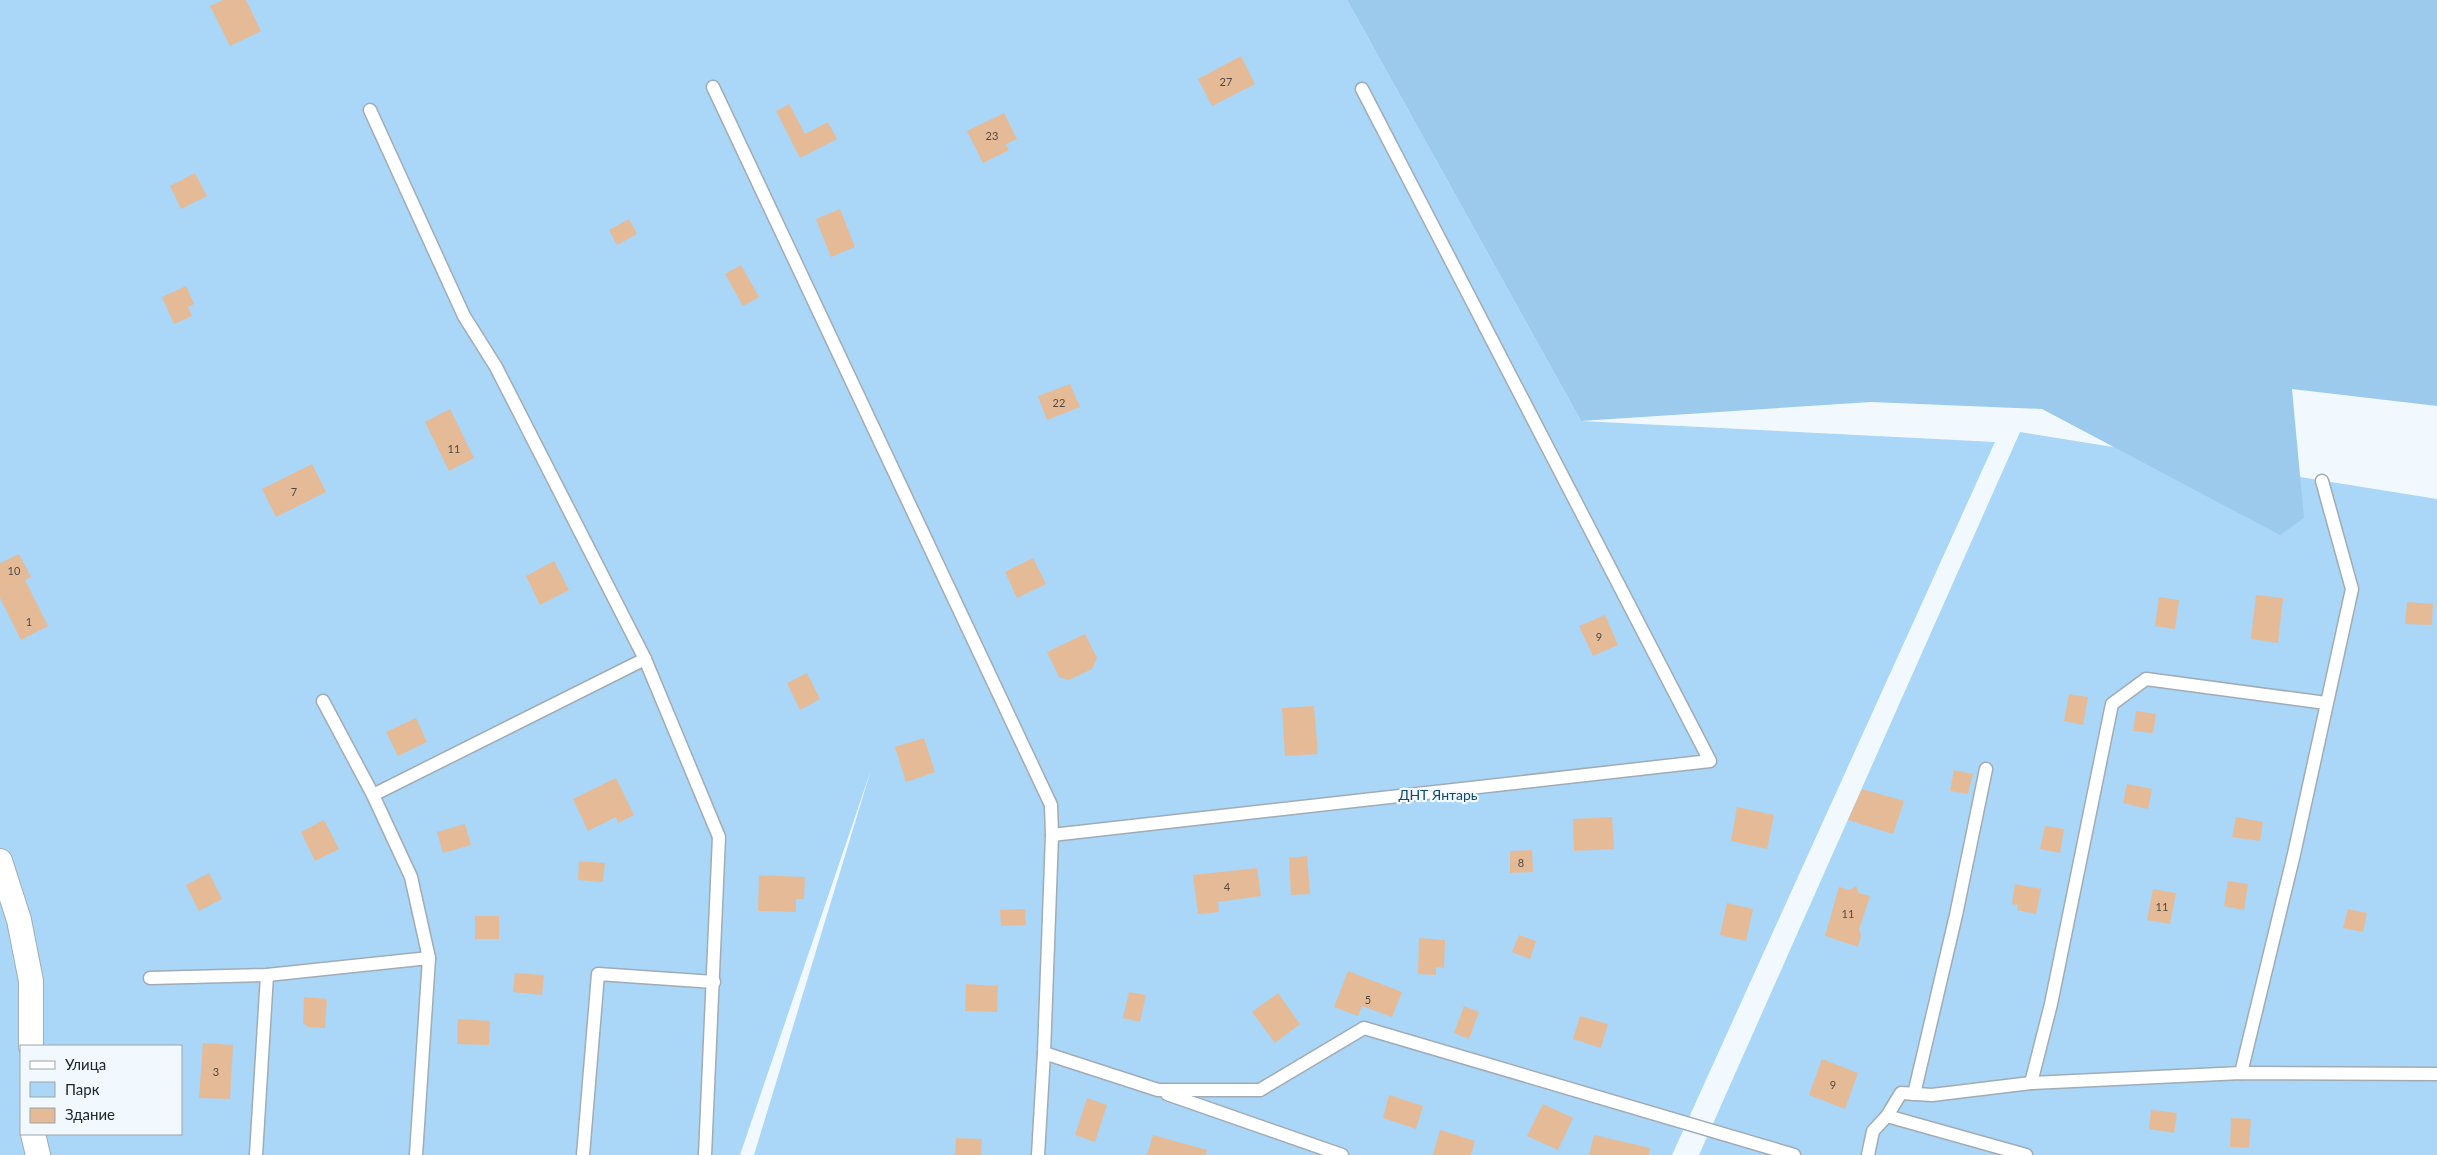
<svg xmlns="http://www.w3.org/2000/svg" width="2437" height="1155" viewBox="0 0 2437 1155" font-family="Lato,sans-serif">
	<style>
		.green { fill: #aad6f7; fill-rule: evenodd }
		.forest { fill: #9ccaec }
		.building { fill: #e5bb97 }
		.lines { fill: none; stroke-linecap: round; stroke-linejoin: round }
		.service-casing { stroke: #a0acb5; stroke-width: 15 }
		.minor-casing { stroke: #a0acb5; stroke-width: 26 }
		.service { stroke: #fff; stroke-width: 12 }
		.minor { stroke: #fff; stroke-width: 24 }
		.labels { text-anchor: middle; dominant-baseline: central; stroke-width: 4.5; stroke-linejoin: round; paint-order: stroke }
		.number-label { font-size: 11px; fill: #514a44 }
		.park-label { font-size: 14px; fill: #124769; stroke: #f1f9ff }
	</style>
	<rect width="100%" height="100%" fill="#f1f9ff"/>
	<!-- green -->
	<g class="green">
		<path d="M0 0H1347L1581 421 1995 442 1672 1155H754L871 770 740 1155H0ZM21 1046H181V1134H21Z"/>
		<polygon points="2020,432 2437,499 2437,1155 1699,1155"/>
	</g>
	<!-- forest -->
	<polygon class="forest" points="1347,0 2437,0 2437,406 2292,389 2304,518 2280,535 2042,409 1871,402 1581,421"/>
	<!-- building -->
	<g class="building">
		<polygon points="223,0 246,0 261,31 230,46 210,6"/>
		<polygon points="1241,56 1255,84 1212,106 1198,79"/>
		<polygon points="789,104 805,134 828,122 837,139 800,158 776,111"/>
		<polygon points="1004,113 1017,139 1006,144 1009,150 983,163 967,131"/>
		<polygon points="195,173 207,196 181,209 170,186"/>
		<polygon points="840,209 855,247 831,257 816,219"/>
		<polygon points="629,219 637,234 617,245 609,230"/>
		<polygon points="741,265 759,297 743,306 725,274"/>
		<polygon points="186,286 194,304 188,307 192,316 174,324 162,297"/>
		<polygon points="1070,384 1080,407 1047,420 1038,396"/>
		<polygon points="450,409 474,458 449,471 425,422"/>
		<polygon points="312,464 326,492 276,517 262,489"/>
		<polygon points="19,554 31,577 25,580 48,626 21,640 0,598 0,563"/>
		<polygon points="1033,558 1046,584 1017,598 1005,572"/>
		<polygon points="554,561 569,590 540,605 526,576"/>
		<polygon points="2256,595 2283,598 2278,643 2251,639"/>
		<polygon points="2159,597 2179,600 2175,629 2155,626"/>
		<polygon points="2407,602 2433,604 2432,625 2405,624"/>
		<polygon points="1605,615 1618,645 1593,656 1579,626"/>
		<polygon points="1085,634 1097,658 1092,669 1069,680 1059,677 1047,652"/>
		<polygon points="807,673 820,699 800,710 787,683"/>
		<polygon points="2069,694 2088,697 2083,725 2064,721"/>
		<polygon points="1314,706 1318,754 1285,756 1282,708"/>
		<polygon points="2136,711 2156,714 2153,733 2133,731"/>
		<polygon points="416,718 427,742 398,756 386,732"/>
		<polygon points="924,738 935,772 906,782 895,747"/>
		<polygon points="1954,770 1973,774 1968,794 1950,791"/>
		<polygon points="616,778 634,815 618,823 616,817 588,831 573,799"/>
		<polygon points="2127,784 2152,789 2148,809 2123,803"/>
		<polygon points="1862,789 1904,801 1893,834 1848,820"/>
		<polygon points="1737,807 1774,815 1767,849 1731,841"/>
		<polygon points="1612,817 1614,849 1574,851 1573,819"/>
		<polygon points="2236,817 2263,822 2260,841 2232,837"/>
		<polygon points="324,820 339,849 315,861 301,832"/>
		<polygon points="465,824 471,845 443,853 437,832"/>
		<polygon points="2045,826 2064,829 2060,853 2040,849"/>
		<polygon points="1532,850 1533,872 1510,873 1510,851"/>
		<polygon points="1307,856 1310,894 1291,895 1289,858"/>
		<polygon points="579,861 605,863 603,882 578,880"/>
		<polygon points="1257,868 1261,896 1218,902 1219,912 1198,914 1193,875"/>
		<polygon points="209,873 222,899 199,911 186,885"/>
		<polygon points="759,875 805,877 804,899 796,899 796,912 758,911"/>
		<polygon points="2228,881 2248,884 2244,910 2224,906"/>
		<polygon points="2015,884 2041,889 2036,914 2017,910 2018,905 2012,904"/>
		<polygon points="1856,886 1859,893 1870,896 1859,930 1861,935 1858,947 1825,936 1839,887 1850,890"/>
		<polygon points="2153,889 2176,893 2170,924 2147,920"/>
		<polygon points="1727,903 1753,909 1746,941 1720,935"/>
		<polygon points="1025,909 1026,925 1001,926 1000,910"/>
		<polygon points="2348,909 2367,913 2363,932 2343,928"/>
		<rect x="475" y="916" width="24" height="23"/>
		<polygon points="1519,935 1536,941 1530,959 1512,952"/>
		<polygon points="1419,938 1445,940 1444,968 1436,967 1436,975 1418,974"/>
		<polygon points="1348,971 1402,992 1392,1017 1362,1006 1358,1016 1334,1007"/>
		<polygon points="515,973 544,975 542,995 513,992"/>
		<polygon points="966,984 998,986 997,1012 965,1011"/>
		<polygon points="1129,992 1146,995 1140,1022 1123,1018"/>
		<polygon points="1278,993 1300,1024 1275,1043 1252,1012"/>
		<polygon points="304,997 327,999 325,1028 308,1027 303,1023"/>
		<polygon points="1464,1006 1479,1012 1469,1039 1454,1033"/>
		<polygon points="1580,1016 1608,1024 1601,1048 1573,1039"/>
		<polygon points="458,1019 490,1021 489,1045 457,1044"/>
		<polygon points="203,1043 233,1045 230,1099 199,1098"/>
		<polygon points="1822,1059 1858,1073 1845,1109 1809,1095"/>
		<polygon points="1389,1095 1423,1106 1416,1129 1383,1118"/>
		<polygon points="1087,1098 1107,1105 1095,1142 1075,1135"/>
		<polygon points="1543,1104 1573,1118 1558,1150 1527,1136"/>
		<polygon points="2151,1110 2177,1113 2174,1133 2149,1129"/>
		<polygon points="2231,1118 2251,1119 2249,1148 2230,1147"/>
		<polygon points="1440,1130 1475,1141 1471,1155 1433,1155"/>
		<polygon points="1153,1135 1207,1150 1206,1155 1147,1155"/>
		<polygon points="1594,1135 1650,1148 1649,1155 1589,1155"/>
		<polygon points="956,1138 982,1139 981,1155 955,1155"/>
	</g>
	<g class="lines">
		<!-- service casing -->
		<g class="service-casing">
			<g id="service">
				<polyline points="713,87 1051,805 1052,835"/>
				<polyline points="370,110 464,316 496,367 645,659 719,837 705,1155"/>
				<polyline points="323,701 373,795 411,877 429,958 416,1155"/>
				<polyline points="373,795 645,659"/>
				<polyline points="150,978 267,975 429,958"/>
				<polyline points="1044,1053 1052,835 1710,761 1362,89"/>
				<polyline points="2241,1073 2294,854 2352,589 2322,481"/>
				<polyline points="2031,1083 2051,1004 2112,704 2146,679 2326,703"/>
				<polyline points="1167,1094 1342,1155"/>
				<polyline points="1914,1094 1956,915 1986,769"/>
				<polyline points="1887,1116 2026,1155"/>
				<polyline points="256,1155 267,975"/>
				<polyline points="583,1155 598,974 714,982"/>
				<polyline points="1038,1155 1044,1053 1158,1090 1260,1090 1364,1028 1794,1155"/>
				<polyline points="1868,1155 1873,1131 1887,1116 1901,1093 1932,1095 2031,1083 2241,1073 2437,1074"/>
			</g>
		</g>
		<!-- minor casing -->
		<g class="minor-casing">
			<g id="minor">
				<polyline points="0,861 19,920 31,981 31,1046"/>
				<polyline points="33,1134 38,1155"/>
			</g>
		</g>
		<!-- service -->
		<use href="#service" class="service"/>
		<!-- minor -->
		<use href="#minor" class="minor"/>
	</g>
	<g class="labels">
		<!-- number labels -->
		<g class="number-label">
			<text x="1226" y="81">27</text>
			<text x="992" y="135">23</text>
			<text x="1059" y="402">22</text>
			<text x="454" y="448">11</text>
			<text x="294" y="491">7</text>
			<text x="14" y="570">10</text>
			<text x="29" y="621">1</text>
			<text x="1599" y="636">9</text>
			<text x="1521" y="862">8</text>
			<text x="1227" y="886">4</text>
			<text x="2162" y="906">11</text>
			<text x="1848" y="913">11</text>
			<text x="1368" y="999">5</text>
			<text x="216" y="1071">3</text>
			<text x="1833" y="1084">9</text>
		</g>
		<!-- park labels -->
		<g class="park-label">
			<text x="1438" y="794">ДНТ Янтарь</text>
		</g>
	</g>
	<!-- legend -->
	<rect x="20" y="1045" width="162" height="90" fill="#f1f9ff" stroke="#9da4a9"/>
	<rect x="30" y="1061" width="25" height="8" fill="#ffffff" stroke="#9da4a9"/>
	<text x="65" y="1070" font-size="15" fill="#202528">Улица</text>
	<rect x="30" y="1082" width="25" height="15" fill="#aad6f7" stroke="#9da4a9"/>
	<text x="65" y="1095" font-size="15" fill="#202528">Парк</text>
	<rect x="30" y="1108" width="25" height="15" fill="#e5bb97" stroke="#9da4a9"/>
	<text x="65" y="1120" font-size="15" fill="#202528">Здание</text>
</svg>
